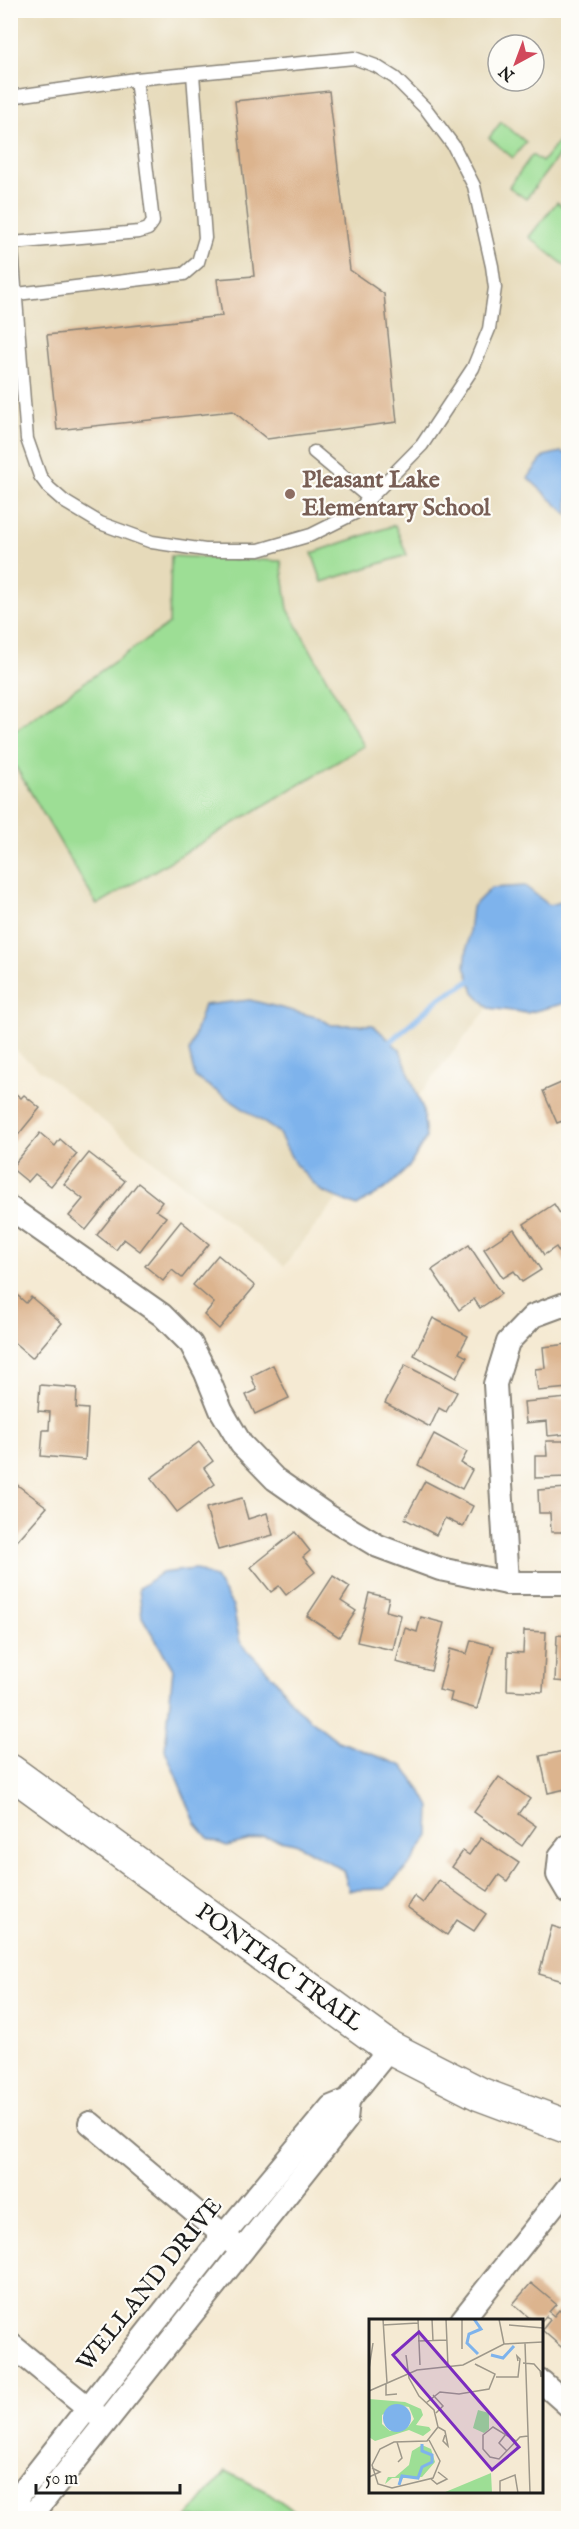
<svg xmlns="http://www.w3.org/2000/svg" width="579" height="2529" viewBox="0 0 579 2529" font-family="'IM FELL English',serif">
	<style>
		.built { fill: #e6daba; fill-rule: evenodd }
		.green { fill: #9dde95; stroke: #5c7d58; stroke-width: 1.5 }
		.water { fill: #7eb3ec; stroke: #4d6884; stroke-width: 1.5 }
		.lines { fill: none; stroke-linecap: round; stroke-linejoin: round }
		.stream { stroke: #7eb3ec; stroke-width: 6 }
		.building { fill: #dcb48e }
		.lane-casing { stroke: #888378; stroke-width: 15 }
		.street-casing { stroke: #888378; stroke-width: 26 }
		.secondary-casing { stroke: #888378; stroke-width: 36 }
		.lane { stroke: #fff; stroke-width: 12 }
		.street { stroke: #fff; stroke-width: 22 }
		.secondary { stroke: #fff; stroke-width: 33 }
		.education-dot { fill: #8d6e63; stroke: #fdfcf7; stroke-width: 2 }
		.labels { text-anchor: middle; dominant-baseline: central; stroke-width: 4.5; stroke-linejoin: round; paint-order: stroke }
		.education-label { font-size: 24px; font-weight: bold; fill: #785e54; stroke: #fdfcf7; text-anchor: start }
		.street-label { font-size: 24px; fill: #1c1c1c; stroke: #fdfcf7 }
		.inset-river { fill: none; stroke: #7eb3ec; stroke-width: 3 }
		.inset-road { fill: none; stroke: #9e988a; stroke-width: 1.5 }
		.view { fill: #7b2cbf; fill-opacity: 0.15; stroke: #7b2cbf; stroke-width: 3 }
		.inset-edge { fill: none; stroke: #1c1c1c; stroke-width: 3 }
	</style>
	<rect width="100%" height="100%" fill="#fdfcf7"/>
	<filter id="ink" filterUnits="userSpaceOnUse"><feTurbulence type="fractalNoise" baseFrequency=".0167" numOctaves="2"/><feDisplacementMap in="SourceGraphic" scale="12" xChannelSelector="R" yChannelSelector="G"/><feConvolveMatrix kernelMatrix="1 2 1 2 8 2 1 2 1" color-interpolation-filters="sRGB"/></filter>
	<filter id="wash" filterUnits="userSpaceOnUse"><feTurbulence type="fractalNoise" baseFrequency=".008" numOctaves="4" result="noise"/><feDisplacementMap in="SourceGraphic" scale="24" xChannelSelector="R" yChannelSelector="G"/><feGaussianBlur stdDeviation="1.35" result="paint"/><feColorMatrix in="noise" values="0 0 0 0 0 0 0 0 0 0 0 0 0 0 0 0 0 1.4 0 .05"/><feComposite in="paint" operator="in"/></filter>
	<g filter="url(#wash)">
		<rect width="100%" height="100%" fill="#f5ead3"/>
		<!-- built -->
		<path class="built" d="M10 11H568V907L284 1266 11 1047ZM498 45H534V81H498Z"/>
		<!-- green -->
		<g class="green">
			<polygon points="501,122 526,142 513,158 489,138"/>
			<polygon points="568,129 568,164 559,155 526,199 509,187 532,155 542,162"/>
			<polygon points="557,202 568,211 568,268 529,237"/>
			<polygon points="395,525 407,555 322,582 312,553"/>
			<polygon points="171,556 281,561 288,609 364,746 97,905 11,759 11,733 169,624"/>
			<polygon points="226,2471 269,2493 304,2518 187,2518"/>
		</g>
		<!-- water -->
		<g class="water">
			<polygon points="561,452 568,455 568,515 528,478 544,456"/>
			<polygon points="525,886 549,905 568,900 568,998 562,1004 527,1013 489,1008 474,992 465,966 472,907 491,888"/>
			<polygon points="250,1000 320,1018 331,1025 373,1025 400,1050 423,1110 426,1138 409,1167 388,1187 357,1206 321,1191 295,1164 278,1132 195,1077 189,1052 204,1005"/>
			<polygon points="194,1569 215,1578 233,1606 240,1642 275,1679 296,1708 338,1741 403,1766 422,1792 430,1807 429,1836 408,1867 385,1889 349,1890 343,1870 295,1843 263,1837 227,1846 209,1839 196,1824 165,1750 173,1669 142,1617 139,1588 161,1573"/>
		</g>
		<g class="lines">
			<!-- stream -->
			<polyline class="stream" points="391,1041 440,998 470,981"/>
		</g>
		<g id="blocks">
			<!-- building -->
			<g class="building">
				<polygon points="329,91 350,270 384,294 397,422 267,439 233,411 57,430 47,335 222,316 217,279 254,276 235,101"/>
				<polygon points="568,1080 568,1119 557,1123 543,1091"/>
				<polygon points="10,1089 21,1098 24,1095 40,1108 10,1145"/>
				<polygon points="40,1133 55,1146 60,1139 77,1154 51,1186 35,1174 28,1182 11,1168"/>
				<polygon points="89,1153 125,1181 86,1230 69,1216 83,1199 64,1184"/>
				<polygon points="138,1183 162,1202 156,1210 166,1217 140,1251 124,1239 116,1250 97,1235"/>
				<polygon points="554,1204 568,1226 568,1266 556,1247 544,1255 524,1224"/>
				<polygon points="181,1221 209,1244 182,1278 172,1270 163,1281 145,1266"/>
				<polygon points="514,1229 541,1270 522,1282 514,1271 503,1278 484,1249"/>
				<polygon points="469,1245 501,1294 480,1308 474,1299 459,1310 432,1270"/>
				<polygon points="218,1255 255,1286 219,1329 204,1315 214,1303 193,1285"/>
				<polygon points="10,1289 26,1303 31,1297 62,1323 32,1358 10,1339"/>
				<polygon points="433,1318 468,1336 459,1353 467,1357 456,1378 414,1355"/>
				<polygon points="568,1344 568,1388 538,1391 535,1369 545,1368 543,1347"/>
				<polygon points="273,1365 289,1398 255,1414 246,1395 257,1390 251,1376"/>
				<polygon points="405,1365 457,1392 446,1412 439,1408 430,1427 385,1403"/>
				<polygon points="40,1385 77,1388 76,1408 88,1409 85,1460 41,1456 43,1430 49,1430 50,1412 38,1411"/>
				<polygon points="568,1398 568,1434 548,1436 547,1421 526,1423 524,1402"/>
				<polygon points="434,1434 467,1452 461,1463 472,1470 462,1489 418,1465"/>
				<polygon points="546,1441 568,1441 568,1477 535,1478 535,1456 547,1456"/>
				<polygon points="199,1442 213,1461 204,1468 215,1484 177,1512 151,1478"/>
				<polygon points="12,1481 47,1507 10,1549 10,1483"/>
				<polygon points="425,1481 473,1506 463,1527 445,1518 436,1535 405,1519"/>
				<polygon points="568,1488 568,1532 551,1532 550,1513 539,1513 538,1490"/>
				<polygon points="242,1498 248,1519 267,1513 273,1535 218,1550 206,1508"/>
				<polygon points="295,1532 310,1551 303,1557 315,1572 286,1595 279,1586 271,1592 251,1567"/>
				<polygon points="333,1576 350,1587 341,1601 356,1611 339,1637 307,1616"/>
				<polygon points="369,1593 389,1598 386,1611 401,1615 393,1650 357,1642"/>
				<polygon points="421,1617 444,1623 431,1671 396,1662 405,1628 417,1632"/>
				<polygon points="524,1631 546,1632 543,1692 507,1690 508,1652 523,1653"/>
				<polygon points="557,1635 568,1636 568,1682 555,1681"/>
				<polygon points="471,1640 494,1646 477,1709 450,1701 452,1693 439,1690 450,1649 467,1654"/>
				<polygon points="568,1750 568,1795 566,1789 548,1793 540,1756"/>
				<polygon points="499,1777 530,1799 519,1814 536,1826 522,1846 474,1812"/>
				<polygon points="481,1838 519,1863 507,1881 499,1875 488,1891 452,1867 463,1851 469,1855"/>
				<polygon points="439,1880 486,1914 474,1931 457,1920 447,1935 407,1907 414,1896 423,1903"/>
				<polygon points="552,1926 568,1931 568,1987 564,1986 566,1982 539,1974"/>
				<polygon points="531,2283 556,2304 549,2312 554,2316 559,2310 568,2318 568,2353 542,2330 550,2320 546,2316 542,2320 532,2320 513,2304"/>
			</g>
		</g>
	</g>
	<g filter="url(#ink)">
		<use href="#blocks" fill-opacity="0" stroke="#888378" stroke-width="1.5"/>
		<g class="lines">
			<!-- lane casing -->
			<g class="lane-casing">
				<g id="lane">
					<polyline points="10,97 136,79 354,58 376,66 395,78 426,109 453,145 474,186 492,266 495,288 489,329 473,368 422,445 355,513 311,535 259,550 205,550 152,542 100,523 65,502 49,488 40,476 27,439 10,223"/>
					<polyline points="12,243 139,232 148,229 153,222 136,79"/>
					<polyline points="17,294 184,274 198,262 205,238 193,74"/>
					<polyline points="314,452 369,498"/>
				</g>
			</g>
			<!-- street casing -->
			<g class="street-casing">
				<g id="street">
					<polyline points="10,1208 162,1315 191,1344 206,1373 221,1410 241,1444 275,1479 328,1516 378,1546 440,1569 507,1583 568,1583"/>
					<polyline points="507,1583 495,1384 508,1342 533,1316 568,1303"/>
					<polyline points="568,1846 560,1856 558,1875 568,1892"/>
					<polyline points="90,2123 235,2245"/>
					<polyline points="462,2320 568,2187"/>
					<polyline points="10,2344 97,2415"/>
					<polyline points="542,2382 568,2405"/>
					<polyline points="11,2518 20,2494 224,2235 331,2107 348,2100 390,2048"/>
					<polyline points="22,2518 37,2509 346,2120 348,2100"/>
				</g>
			</g>
			<!-- secondary casing -->
			<g class="secondary-casing">
				<polyline id="secondary" points="10,1771 390,2048 480,2094 568,2127"/>
			</g>
			<!-- lane -->
			<use href="#lane" class="lane"/>
			<!-- street -->
			<use href="#street" class="street"/>
			<!-- secondary -->
			<use href="#secondary" class="secondary"/>
		</g>
	</g>
	<!-- markers -->
	<circle class="education-dot" cx="290" cy="494" r="6"/>
	<g class="labels">
		<!-- education labels -->
		<g class="education-label">
			<text x="302" y="480">Pleasant Lake<tspan x="302" dy="28">Elementary School</tspan></text>
		</g>
		<!-- street labels -->
		<g class="street-label">
			<text transform="translate(279 1968) rotate(36)">PONTIAC TRAIL</text>
			<text transform="translate(150 2285) rotate(-51)">WELLAND DRIVE</text>
		</g>
	</g>
	<!-- overview -->
	<g transform="translate(369 2319)">
		<rect width="174" height="174" fill="#f5ead3"/>
		<path d="M0 80 36 83 52 90 54 96 47 106 60 108 62 111 54 117 40 111 6 122 0 118ZM27 86 40 88 45 100 39 108 21 112 13 105V96ZM109 91 120 94V110L115 114 104 109ZM53 126 62 130 66 143 53 158 34 159 30 164V159H23L16 165 18 160 19 158H26L40 146 43 132ZM122 154 123 174H74Z" fill="#9dde95" fill-rule="evenodd"/>
		<path d="M14 99a14 14 0 1 1 28 0a14 14 0 1 1-28 0Z" fill="#7eb3ec"/>
		<path class="inset-river" d="M105 0 112 10 100 15 98 24 109 35M122 36 134 39 145 27M30 166 33 157 49 159 53 148 63 143V136L53 132V125"/>
		<path class="inset-road" d="M14 0 18 64M49 0 51 46M63 0 64 22M77 0 79 48M130 0 135 25M14 6 49 4M140 6 174 9M49 22 78 21M156 24 161 174M93 30V0M37 36 40 59 50 77 65 91 69 108 58 122 25 123 11 130 3 146 9 165 23 169 64 159 71 142 60 121M154 44 165 45 173 54 172 58 171 51M0 50 4 24M127 58H149L151 40 148 37 149 42M17 64V76L28 75M0 72 48 51 94 46 135 25 174 23M64 76 74 87 67 94M57 84 71 73 90 75 120 70 126 55 106 45 109 47M69 108 76 112 79 127 74 122 76 116M137 115 130 124 138 132M147 122 124 108 114 116V130L121 138 130 140 151 118 159 117M28 123 33 139 29 143M174 144V167M0 158 11 153 3 149M62 160 68 165 78 160 69 153M131 174V162L146 156 149 174"/>
		<path class="view" d="M50 13 150 128 123 151 24 36Z"/>
		<rect width="174" height="174" class="inset-edge"/>
	</g>
	<!-- margin -->
	<rect width="579" height="2529" fill="none" stroke="#fdfcf7" stroke-width="36"/>
	<!-- north arrow -->
	<g transform="translate(516 63) rotate(221)"><circle r="28" fill="#fdfcf7" stroke="#a3a29f" stroke-width="1.5"/>
	<path d="M0-4.5L10 22L0 15L-10 22Z" fill="#d1495b"/>
	<text y="-9" font-size="16" font-weight="bold" text-anchor="middle" fill="#1c1c1c">N</text>
	</g>
	<!-- scale -->
	<path d="M36 2484v9h144v-9" fill="none" stroke="#1c1c1c" stroke-width="3"/>
	<text x="45" y="2484" font-size="18" fill="#1c1c1c" stroke="#fdfcf7" stroke-width="4.5" paint-order="stroke">50 m</text>
</svg>
